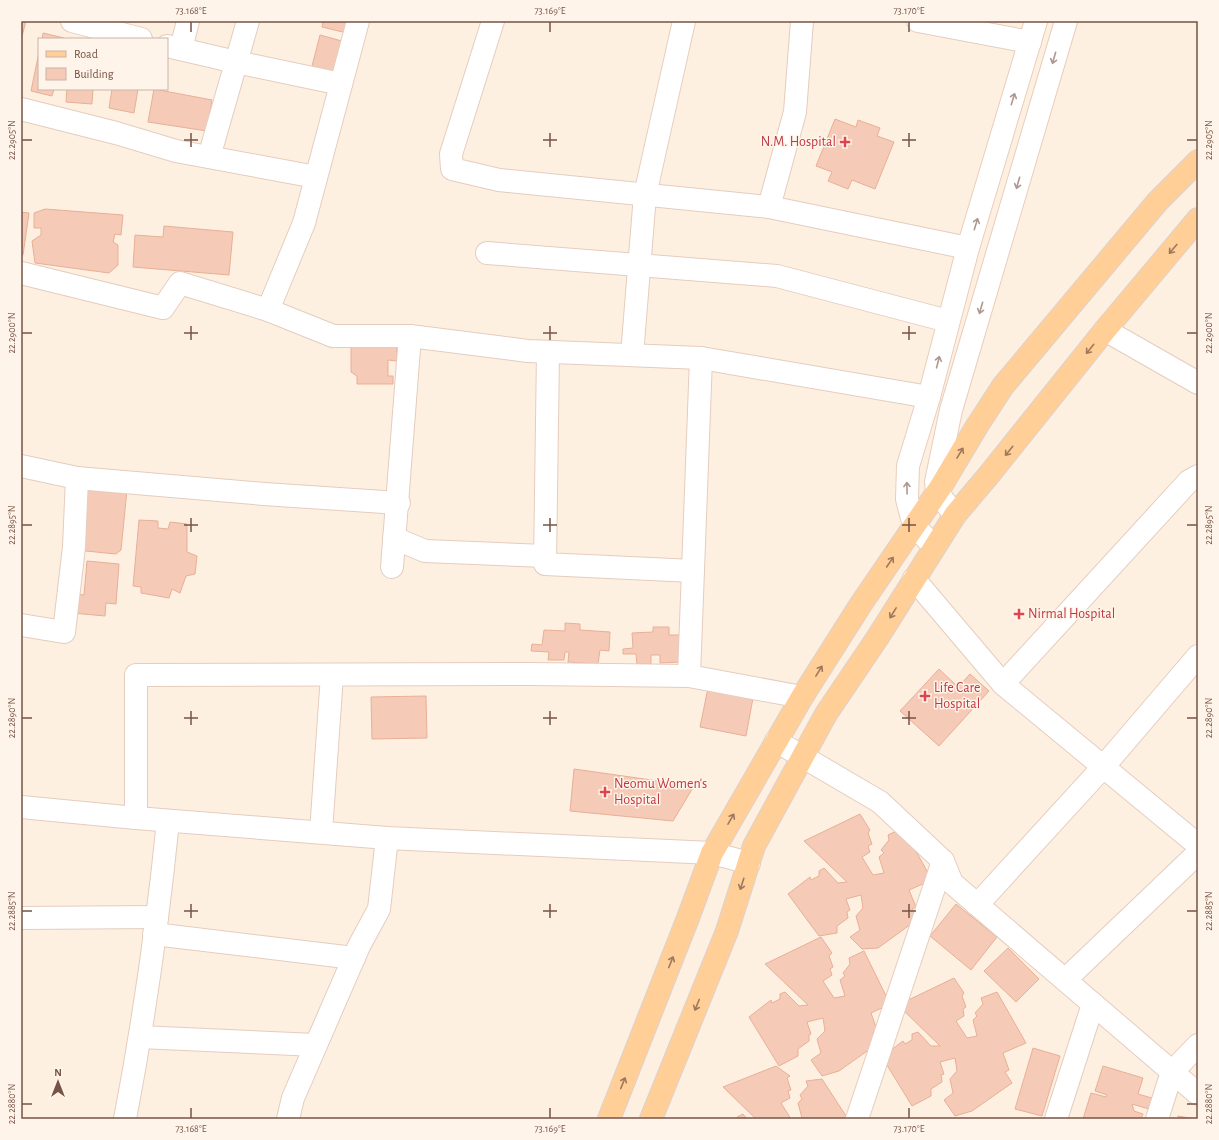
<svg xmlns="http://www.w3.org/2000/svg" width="1219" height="1140" viewBox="0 0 1219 1140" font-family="'Alegreya Sans',sans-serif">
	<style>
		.building { fill: #f5cab7; stroke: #e9af96 }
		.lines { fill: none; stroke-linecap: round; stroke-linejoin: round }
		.minor-casing { stroke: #e4cdbf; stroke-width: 24 }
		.tertiary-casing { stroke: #e4cdbf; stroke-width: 24 }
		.secondary-casing { stroke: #eacdbc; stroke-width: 24 }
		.primary-casing { stroke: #dcd2cf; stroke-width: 24 }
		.minor { stroke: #fff; stroke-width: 22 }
		.tertiary { stroke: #fff; stroke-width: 22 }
		.secondary { stroke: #fff; stroke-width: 22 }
		.primary { stroke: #ffcf97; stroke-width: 22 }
		.oneway { stroke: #ad9890 }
		.oneway2 { stroke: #a0785e }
		.ticks { fill: none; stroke: #775346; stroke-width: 1.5 }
		.health-dot { fill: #e0444e; stroke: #fff4e9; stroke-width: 1.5 }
		.labels { text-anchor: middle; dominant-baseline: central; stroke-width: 3; stroke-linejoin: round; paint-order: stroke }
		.health-label { font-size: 14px; fill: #be3a42; stroke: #fff4e9; text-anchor: start }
		.neatline { fill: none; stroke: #775346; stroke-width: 1.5 }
		.ticks-label { font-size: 10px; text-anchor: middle; fill: #775346 }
	</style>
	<rect width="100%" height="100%" fill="#fef0e1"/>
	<!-- building -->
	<g class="building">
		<polygon points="21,21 26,21 21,40"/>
		<polygon points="323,21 355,21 351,34 322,27"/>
		<polygon points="43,33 64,38 64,39 42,39"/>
		<polygon points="320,35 349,43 340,77 311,70"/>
		<polygon points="39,52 39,89 54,89 52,96 31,91"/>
		<polygon points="67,89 93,89 92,104 66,102"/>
		<polygon points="112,89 138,89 134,113 109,108"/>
		<polygon points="154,89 212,100 207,131 148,122"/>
		<polygon points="835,119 856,127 858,120 880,128 877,136 894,142 875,189 852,180 848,189 828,181 832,172 816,166"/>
		<polygon points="45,209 123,215 121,235 115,234 113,242 118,245 118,265 109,273 35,263 32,241 41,235 41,228 34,228 34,213"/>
		<polygon points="21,212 29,213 23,255 21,257"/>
		<polygon points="164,226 233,232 229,275 133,267 135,235 163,237"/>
		<polygon points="351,343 397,344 397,361 388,360 388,376 393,376 393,384 357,384 357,376 351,372"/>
		<polygon points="84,486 127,490 121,550 116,554 76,550"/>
		<polygon points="139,520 158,521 158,528 168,529 170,522 187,524 187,552 197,556 195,574 186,576 180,593 172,589 169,598 141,593 141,587 133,586"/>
		<polygon points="87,561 119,564 116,604 106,603 105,616 72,613 74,594 84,595"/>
		<polygon points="565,623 580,624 580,630 610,632 609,651 600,650 598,664 568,662 569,652 565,652 564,660 548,660 549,652 531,651 532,644 542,645 544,630 565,631"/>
		<polygon points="653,627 669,627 669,635 681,635 680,662 660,663 660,655 651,655 651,664 637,664 636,654 623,654 623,649 633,648 632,633 653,632"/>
		<polygon points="939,669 958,687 970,674 989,691 939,746 900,711"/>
		<polygon points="708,688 753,698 746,736 700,727"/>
		<polygon points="426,696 427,738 372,739 371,697"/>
		<polygon points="574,769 694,786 673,821 570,811"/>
		<polygon points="860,814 870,830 868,833 872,844 868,846 870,852 862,857 873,875 884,873 879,857 884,853 881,850 889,840 888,835 903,828 932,880 909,890 916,907 912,909 918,919 878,948 862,949 850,937 860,930 856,916 863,908 861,895 846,899 850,910 847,912 848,918 837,926 837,933 819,936 788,894 810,877 811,880 819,876 819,871 824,868 838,883 847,882 804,841"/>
		<polygon points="956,904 997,937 971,970 930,936"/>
		<polygon points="821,937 832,953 829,956 833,967 830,969 832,975 823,981 834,998 845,996 840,980 845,976 843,973 850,964 849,958 864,951 890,1004 871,1013 877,1030 873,1032 877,1044 839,1071 822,1076 811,1060 821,1053 817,1039 825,1031 823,1018 807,1022 811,1034 809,1035 809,1041 798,1049 798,1056 779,1066 749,1017 771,1000 772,1003 780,999 780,994 785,992 799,1006 808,1005 765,964"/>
		<polygon points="1008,948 1039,979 1016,1002 984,971"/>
		<polygon points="954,978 964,993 962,996 966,1007 963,1009 964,1016 956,1021 967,1038 977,1036 973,1020 977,1016 975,1013 983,1004 981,998 997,992 1026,1043 1003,1053 1009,1070 1005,1072 1012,1083 972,1111 955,1116 944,1100 953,1093 950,1079 957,1071 955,1058 940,1062 944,1074 941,1075 942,1082 931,1089 931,1096 912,1106 882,1057 903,1041 905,1044 912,1040 912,1034 918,1032 931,1046 940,1046 898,1005"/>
		<polygon points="1033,1048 1060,1056 1042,1116 1015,1109"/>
		<polygon points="776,1066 790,1076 787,1078 791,1090 788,1091 790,1098 781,1103 791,1119 756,1119 723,1087"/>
		<polygon points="1103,1066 1143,1078 1138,1094 1152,1098 1149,1109 1132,1104 1134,1111 1143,1114 1141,1119 1083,1119 1091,1093 1106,1097 1107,1095 1095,1091"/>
		<polygon points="822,1079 848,1119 800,1119 802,1118 798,1103 802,1099 800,1095 808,1086 806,1081"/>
		<polygon points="743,1114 747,1119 737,1119 737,1117"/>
		<polygon points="1178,1116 1195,1119 1178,1119"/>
	</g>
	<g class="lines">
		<!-- minor casing -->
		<g class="minor-casing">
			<g id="minor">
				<polyline points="72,21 141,39"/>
				<polyline points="493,21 451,154 452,169 499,180 769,207"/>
				<polyline points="802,21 795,112 769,207 968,248"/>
				<polyline points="918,21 1030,42"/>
				<polyline points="167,46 236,62 341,84"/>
				<polyline points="181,49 188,21"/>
				<polyline points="21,109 116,133 176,151 316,177"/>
				<polyline points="209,157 248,21"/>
				<polyline points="487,253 777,276 948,321"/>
				<polyline points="21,273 163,308 180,283 268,310 304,223 358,21"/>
				<polyline points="268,310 333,336 410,336 528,351 701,358 929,397"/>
				<polyline points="1105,330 1198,383"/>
				<polyline points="548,352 545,564 693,571"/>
				<polyline points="632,355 645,195 684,21"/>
				<polyline points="21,466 77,478 264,494 399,503"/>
				<polyline points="394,538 425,551 545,556"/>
				<polyline points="392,567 410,336"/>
				<polyline points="914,579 1003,684 1198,845"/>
				<polyline points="21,625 64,632 74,547 77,478"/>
				<polyline points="689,676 701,358"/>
				<polyline points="1003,684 1189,481 1198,476"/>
				<polyline points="776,741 880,802 943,861 952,883 1198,1094"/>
				<polyline points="136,818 136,675 531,674 689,676 802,697"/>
				<polyline points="321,832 332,675"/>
				<polyline points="977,905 1104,766 1198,656"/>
				<polyline points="21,918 157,917"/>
				<polyline points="154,934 354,958"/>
				<polyline points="1065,980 1198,853"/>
				<polyline points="140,1037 316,1045"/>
				<path d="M125 1119C144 1020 158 921 168 821"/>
				<polyline points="288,1119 293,1098 316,1045 359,946 379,909 387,838"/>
				<polyline points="857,1119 943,861"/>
				<polyline points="1056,1119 1093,1004"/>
				<polyline points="1157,1119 1172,1072 1198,1045"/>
			</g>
		</g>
		<!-- tertiary casing -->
		<g class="tertiary-casing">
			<polyline id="tertiary" points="21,807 136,818 387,838 712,853 749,863"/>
		</g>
		<!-- secondary casing -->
		<g class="secondary-casing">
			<g id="secondary">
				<polyline points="955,515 937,492 936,482 951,410 1066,21"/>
				<polyline points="934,546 914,526 907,499 908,466 929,397 968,248 1036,21"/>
			</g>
		</g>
		<!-- primary casing -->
		<g class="primary-casing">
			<g id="primary">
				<polyline points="609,1119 688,918 712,853 802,697 861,604 940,488 977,426 1003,386 1158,201 1198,161"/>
				<polyline points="651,1119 727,931 754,846 826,714 878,637 955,515 988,476 1105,330 1198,219"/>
			</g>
		</g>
		<!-- minor -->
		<use href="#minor" class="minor"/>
		<!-- tertiary -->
		<use href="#tertiary" class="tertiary"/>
		<!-- secondary -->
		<use href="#secondary" class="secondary"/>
		<!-- primary -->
		<use href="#primary" class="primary"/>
	</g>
	<!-- one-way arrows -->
	<defs><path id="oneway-shaft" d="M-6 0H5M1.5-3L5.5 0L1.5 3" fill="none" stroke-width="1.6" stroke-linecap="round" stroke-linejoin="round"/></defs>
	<g class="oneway">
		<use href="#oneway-shaft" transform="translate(1054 58) rotate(106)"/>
		<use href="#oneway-shaft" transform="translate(1013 99) rotate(-73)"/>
		<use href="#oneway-shaft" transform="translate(1018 183) rotate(106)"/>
		<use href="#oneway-shaft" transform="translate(976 224) rotate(-73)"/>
		<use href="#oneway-shaft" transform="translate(981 308) rotate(106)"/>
		<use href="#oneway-shaft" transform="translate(938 362) rotate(-76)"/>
		<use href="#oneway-shaft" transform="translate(907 488) rotate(-91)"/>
	</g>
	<g class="oneway2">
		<use href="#oneway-shaft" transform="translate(1173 249) rotate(130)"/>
		<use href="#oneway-shaft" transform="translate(1090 349) rotate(129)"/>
		<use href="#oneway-shaft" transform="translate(1009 451) rotate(129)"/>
		<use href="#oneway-shaft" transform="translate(960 453) rotate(-59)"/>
		<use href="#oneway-shaft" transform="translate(890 562) rotate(-56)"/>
		<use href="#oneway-shaft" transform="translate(893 613) rotate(122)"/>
		<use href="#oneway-shaft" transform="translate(819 671) rotate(-58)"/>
		<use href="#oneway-shaft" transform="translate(731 819) rotate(-60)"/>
		<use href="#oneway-shaft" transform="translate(742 884) rotate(108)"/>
		<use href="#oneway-shaft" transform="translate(671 962) rotate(-68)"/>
		<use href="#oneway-shaft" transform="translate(697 1005) rotate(112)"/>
		<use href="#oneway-shaft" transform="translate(623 1083) rotate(-68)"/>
	</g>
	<!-- ticks -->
	<path class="ticks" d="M191 22V32M550 22V32M909 22V32M191 133V147M550 133V147M909 133V147M22 140H32M184 140H198M543 140H557M902 140H916M1187 140H1197M191 326V340M550 326V340M909 326V340M22 333H32M184 333H198M543 333H557M902 333H916M1187 333H1197M191 518V532M550 518V532M909 518V532M22 525H32M184 525H198M543 525H557M902 525H916M1187 525H1197M191 711V725M550 711V725M909 711V725M22 718H32M184 718H198M543 718H557M902 718H916M1187 718H1197M191 904V918M550 904V918M909 904V918M22 911H32M184 911H198M543 911H557M902 911H916M1187 911H1197M22 1104H32M1187 1104H1197M191 1108V1118M550 1108V1118M909 1108V1118"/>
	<!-- markers -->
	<g class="health-dot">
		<path d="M843 136h4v4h4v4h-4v4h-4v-4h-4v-4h4z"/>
		<path d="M1017 608h4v4h4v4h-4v4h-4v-4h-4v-4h4z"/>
		<path d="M923 690h4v4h4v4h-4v4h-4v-4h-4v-4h4z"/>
		<path d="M603 786h4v4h4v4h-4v4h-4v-4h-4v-4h4z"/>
	</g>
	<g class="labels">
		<!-- health labels -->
		<g class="health-label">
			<text x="836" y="142" text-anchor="end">N.M. Hospital</text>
			<text x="1028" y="614">Nirmal Hospital</text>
			<text x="934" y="688">Life Care<tspan x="934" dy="16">Hospital</tspan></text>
			<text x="614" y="784">Neomu Women's<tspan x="614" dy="16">Hospital</tspan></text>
		</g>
	</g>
	<!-- border -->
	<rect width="1219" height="1140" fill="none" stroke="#fff4e9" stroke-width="44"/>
	<!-- legend -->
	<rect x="38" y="38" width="130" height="52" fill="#fff4e9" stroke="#c9b4a8"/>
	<rect x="46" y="51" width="20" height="6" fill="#ffcf97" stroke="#c9b4a8"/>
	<text x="74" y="58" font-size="12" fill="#775346">Road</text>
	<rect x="46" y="68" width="20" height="12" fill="#f5cab7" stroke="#c9b4a8"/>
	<text x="74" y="78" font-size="12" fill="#775346">Building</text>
	<!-- north arrow -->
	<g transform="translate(58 1082)" stroke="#fff4e9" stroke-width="3" paint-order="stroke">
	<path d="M0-3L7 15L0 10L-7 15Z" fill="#775346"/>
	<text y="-6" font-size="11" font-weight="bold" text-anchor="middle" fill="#775346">N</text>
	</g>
	<rect x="22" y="22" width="1175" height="1096" class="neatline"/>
	<g class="ticks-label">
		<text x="191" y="14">73.168°E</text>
		<text x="550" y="14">73.169°E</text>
		<text x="909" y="14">73.170°E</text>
		<text transform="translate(11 140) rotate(-90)" y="4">22.2905°N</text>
		<text transform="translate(1208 140) rotate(-90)" y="4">22.2905°N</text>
		<text transform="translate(11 333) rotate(-90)" y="4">22.2900°N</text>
		<text transform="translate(1208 333) rotate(-90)" y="4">22.2900°N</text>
		<text transform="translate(11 525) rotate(-90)" y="4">22.2895°N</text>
		<text transform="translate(1208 525) rotate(-90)" y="4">22.2895°N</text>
		<text transform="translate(11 718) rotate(-90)" y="4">22.2890°N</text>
		<text transform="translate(1208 718) rotate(-90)" y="4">22.2890°N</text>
		<text transform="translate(11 911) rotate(-90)" y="4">22.2885°N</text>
		<text transform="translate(1208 911) rotate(-90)" y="4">22.2885°N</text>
		<text transform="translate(11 1104) rotate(-90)" y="4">22.2880°N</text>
		<text transform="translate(1208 1104) rotate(-90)" y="4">22.2880°N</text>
		<text x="191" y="1132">73.168°E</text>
		<text x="550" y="1132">73.169°E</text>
		<text x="909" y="1132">73.170°E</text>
	</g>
</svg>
